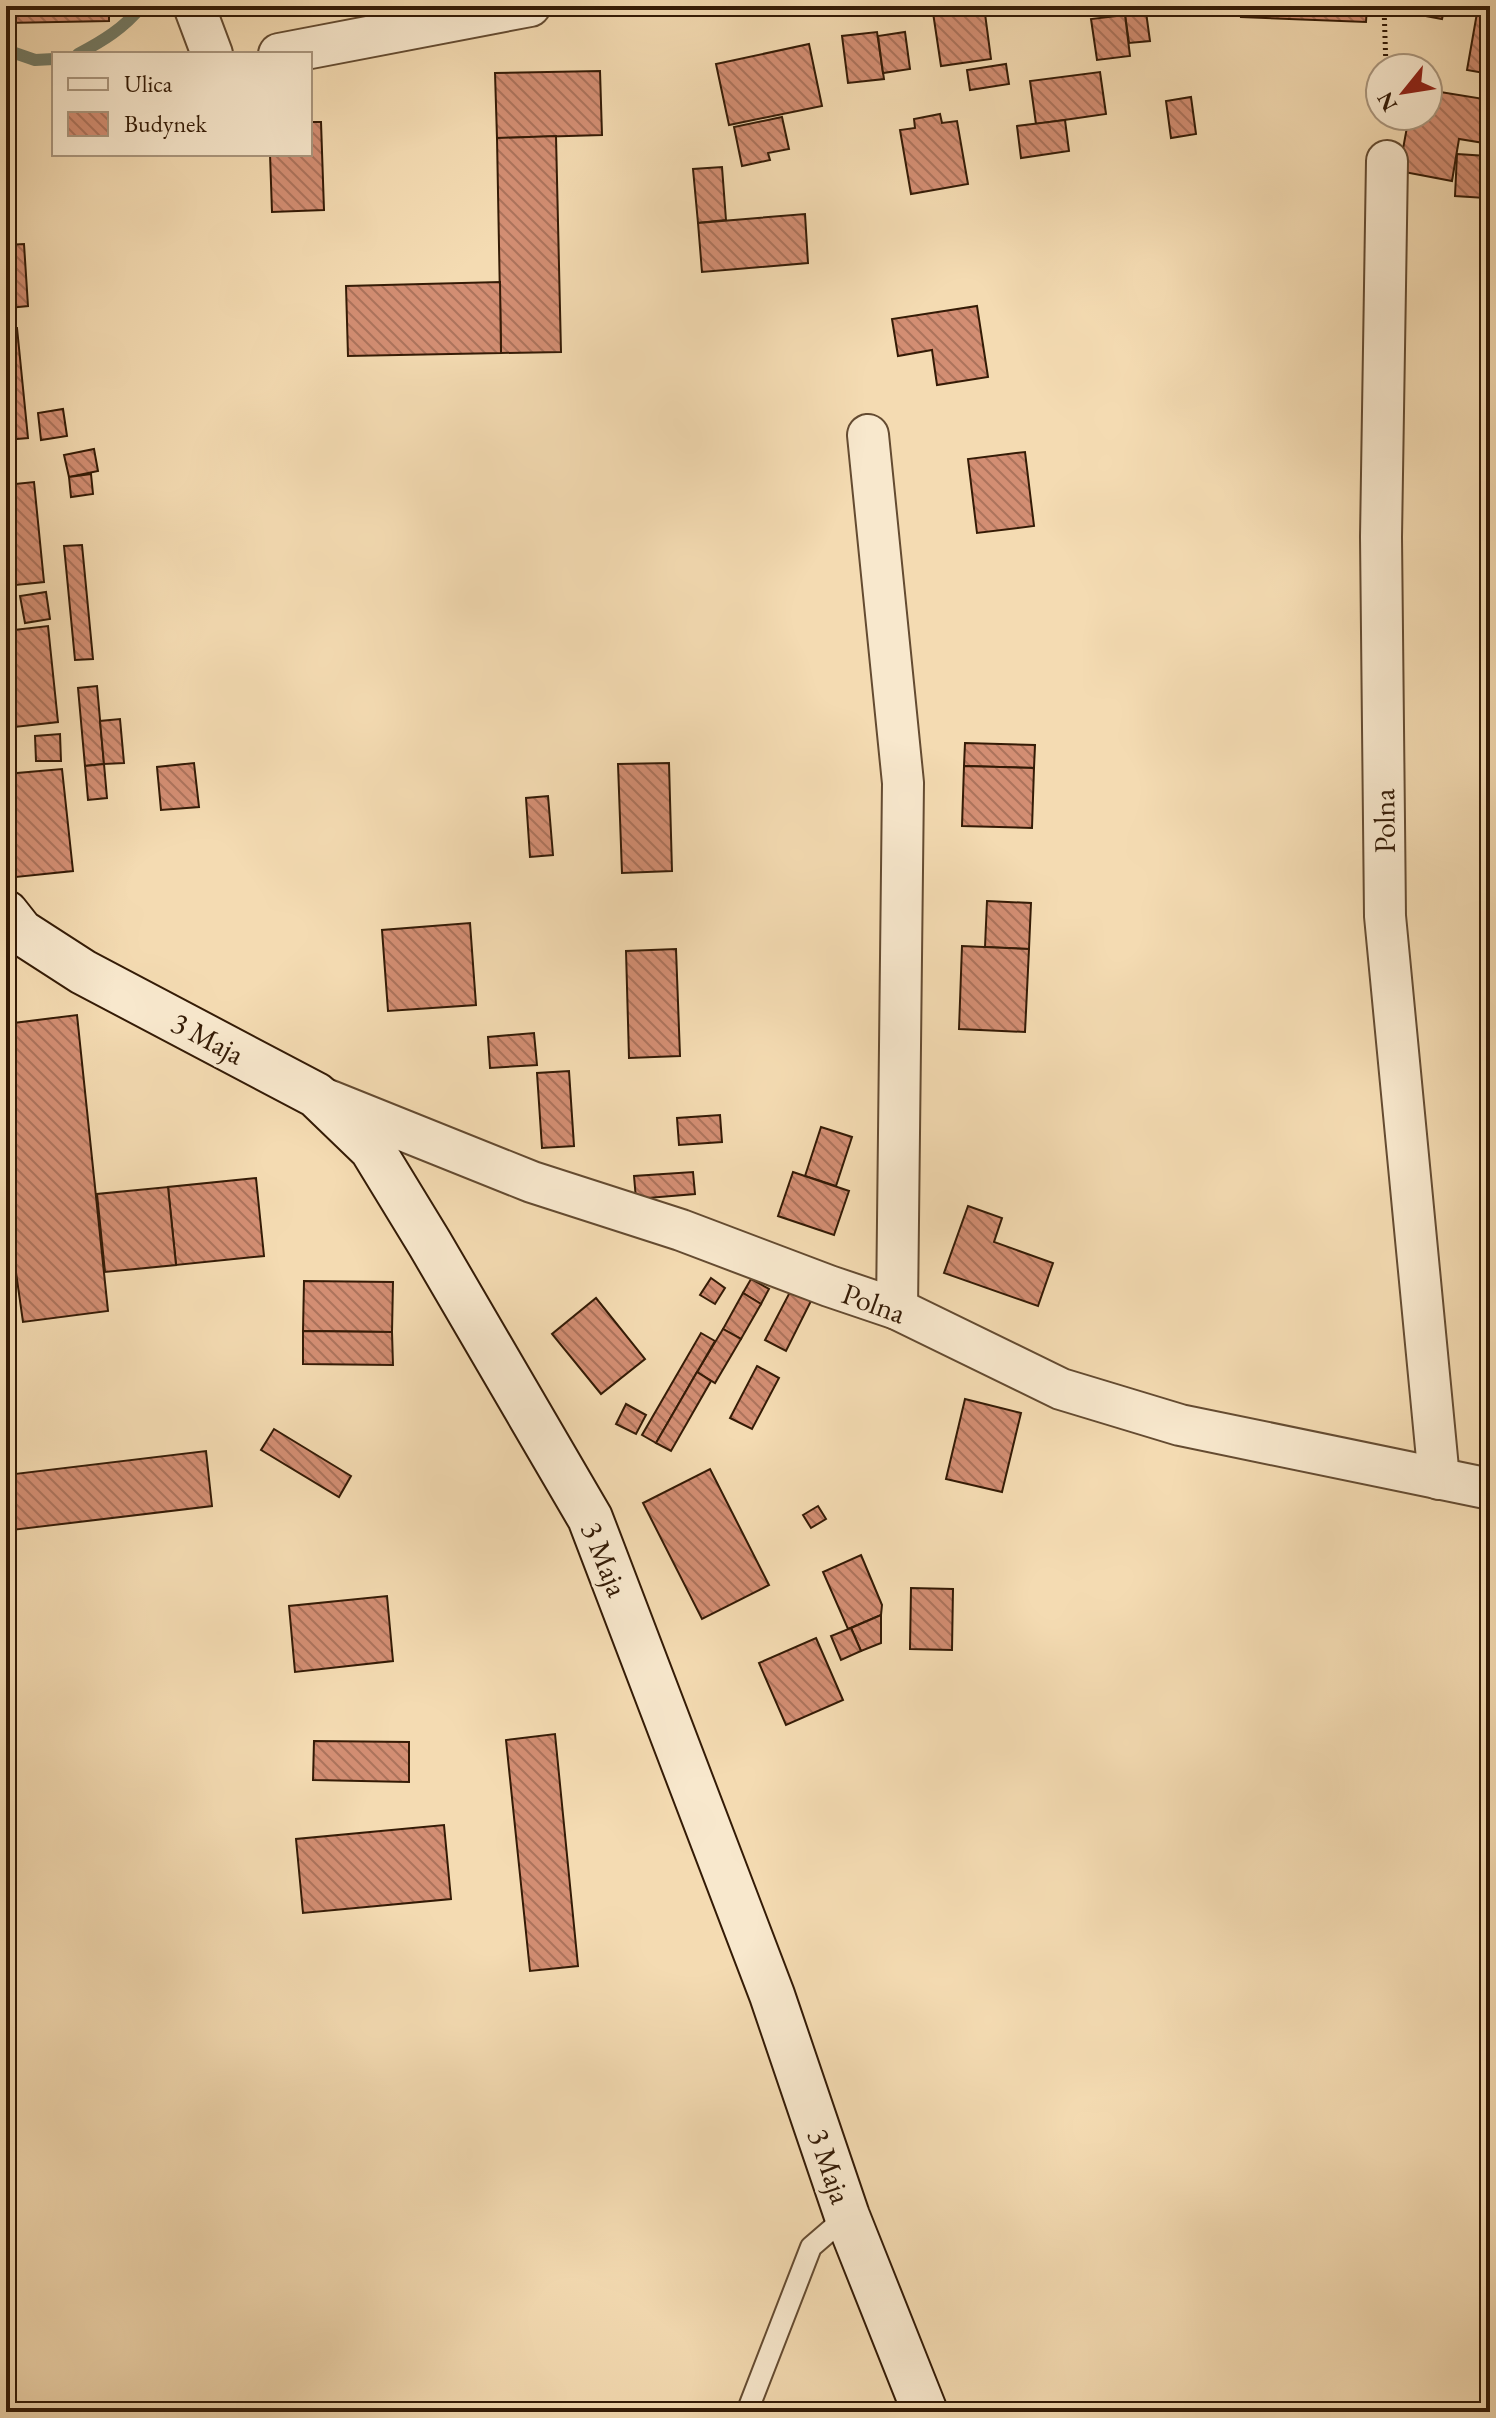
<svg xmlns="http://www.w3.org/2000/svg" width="1496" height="2418" viewBox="0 0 1496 2418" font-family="'EB Garamond',serif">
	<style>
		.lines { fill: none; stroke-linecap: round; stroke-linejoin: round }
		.stream { stroke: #737c67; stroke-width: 12 }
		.building { fill: url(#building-back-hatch); stroke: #341b06; stroke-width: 2 }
		.service-casing { stroke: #644b31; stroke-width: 24 }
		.minor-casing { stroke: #644b31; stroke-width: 44 }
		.secondary-casing { stroke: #341b06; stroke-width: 48 }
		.path { stroke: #341b06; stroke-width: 5; stroke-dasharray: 2 4; stroke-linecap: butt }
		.service { stroke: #f8e8cd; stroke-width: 20 }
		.minor { stroke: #f8e8cd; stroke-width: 40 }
		.secondary { stroke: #f8e8cd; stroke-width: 44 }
		.labels { text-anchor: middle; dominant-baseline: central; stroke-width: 6; stroke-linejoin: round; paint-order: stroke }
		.street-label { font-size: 30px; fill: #341b06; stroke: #f8e8cd }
	</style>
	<defs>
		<pattern id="building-back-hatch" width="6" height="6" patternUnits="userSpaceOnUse" patternTransform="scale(2)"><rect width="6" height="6" fill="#d38e73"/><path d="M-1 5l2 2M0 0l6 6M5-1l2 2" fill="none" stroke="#ac735c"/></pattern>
	</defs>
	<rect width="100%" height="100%" fill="#f4dbb2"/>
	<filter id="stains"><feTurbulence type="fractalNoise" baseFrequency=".0025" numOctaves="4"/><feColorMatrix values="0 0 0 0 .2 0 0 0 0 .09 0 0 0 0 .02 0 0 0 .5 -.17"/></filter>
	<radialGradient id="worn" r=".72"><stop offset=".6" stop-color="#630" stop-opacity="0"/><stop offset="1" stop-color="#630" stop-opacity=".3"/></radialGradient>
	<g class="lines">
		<!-- stream -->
		<g class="stream">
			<polyline points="6,50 35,60 54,59"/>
			<path d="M78 54C103 41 124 28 142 6"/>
		</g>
	</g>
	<!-- building -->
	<g class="building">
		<polygon points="6,6 109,6 109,21 6,23"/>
		<polygon points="932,6 984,6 991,59 941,66"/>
		<polygon points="1242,6 1367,6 1366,22 1241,17"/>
		<polygon points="1405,6 1445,6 1442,19 1404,12"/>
		<polygon points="1146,12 1150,41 1129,43 1125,15"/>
		<polygon points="1477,13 1490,15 1490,74 1467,70"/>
		<polygon points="1125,15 1130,56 1097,60 1091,19"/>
		<polygon points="877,32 884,79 848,83 842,36"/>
		<polygon points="905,32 910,69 883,73 878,36"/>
		<polygon points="809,44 822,106 729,125 716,64"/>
		<polygon points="1006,64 1009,84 970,90 967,70"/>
		<polygon points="600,71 602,135 497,138 495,73"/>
		<polygon points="1100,72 1106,114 1036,124 1030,81"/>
		<polygon points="1428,90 1490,100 1490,144 1459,139 1452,181 1399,171 1409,116 1428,116"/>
		<polygon points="1191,97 1196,134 1171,138 1166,101"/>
		<polygon points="940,114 942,123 957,121 968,184 911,194 900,130 915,128 914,119"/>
		<polygon points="782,117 789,149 768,153 770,160 742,166 734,127"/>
		<polygon points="1065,120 1069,151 1021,158 1017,126"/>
		<polygon points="310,122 321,122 324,210 272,212 270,154 310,154"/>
		<rect x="6" y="129" width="10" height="53"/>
		<polygon points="556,136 561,352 501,353 497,138"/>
		<polygon points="1457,154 1487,156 1485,198 1455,196"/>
		<polygon points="722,167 726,220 698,223 693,169"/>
		<rect x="6" y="182" width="10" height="28"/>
		<polygon points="805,214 808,263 702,272 698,223"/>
		<polygon points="24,244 28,306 9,308 6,245"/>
		<polygon points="500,282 501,353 348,356 346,286"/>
		<polygon points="977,306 988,377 937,385 932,350 898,356 892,319"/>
		<polygon points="17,328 28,438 6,440 6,329"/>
		<polygon points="63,409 67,436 41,440 38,413"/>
		<polygon points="94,449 98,471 69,477 64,455"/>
		<polygon points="1025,452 1034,526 977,533 968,459"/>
		<polygon points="91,474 93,494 71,497 69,477"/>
		<polygon points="34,482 44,582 6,586 6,485"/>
		<polygon points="82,545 93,659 75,660 64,546"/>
		<polygon points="46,592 50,619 25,623 20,596"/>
		<polygon points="48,626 58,722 6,728 6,631"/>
		<polygon points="97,686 104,764 85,766 78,688"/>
		<polygon points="120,719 124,763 104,764 100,721"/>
		<polygon points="60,734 61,761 36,761 35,736"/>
		<polygon points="965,743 1035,745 1034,768 964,766"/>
		<polygon points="194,763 199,807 161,810 157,767"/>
		<polygon points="669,763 672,871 622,873 618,764"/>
		<polygon points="104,764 107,798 88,800 85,766"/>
		<polygon points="964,766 1034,768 1032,828 962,826"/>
		<polygon points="62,769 73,871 16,877 6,774"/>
		<polygon points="548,796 553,855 530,857 526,798"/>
		<polygon points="987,901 1031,903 1029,949 985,947"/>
		<polygon points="470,923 476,1005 388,1011 382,930"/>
		<polygon points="962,946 1029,949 1025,1032 959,1029"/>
		<polygon points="676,949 680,1056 629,1058 626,951"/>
		<polygon points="77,1015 108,1311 23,1322 6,1202 6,1024"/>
		<polygon points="534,1033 537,1065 490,1068 488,1037"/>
		<polygon points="569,1071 574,1146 542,1148 537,1073"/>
		<polygon points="720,1115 722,1142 679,1145 677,1118"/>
		<polygon points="821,1127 852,1137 836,1186 805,1176"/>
		<polygon points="693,1172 695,1194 636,1199 634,1176"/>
		<polygon points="793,1172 849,1191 834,1235 778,1216"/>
		<polygon points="256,1178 264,1256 176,1265 168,1187"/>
		<polygon points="168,1187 176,1265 105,1272 97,1194"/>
		<polygon points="968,1206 1002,1218 994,1242 1053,1263 1038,1306 944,1273"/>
		<polygon points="711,1278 725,1288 715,1304 700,1295"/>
		<polygon points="751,1279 769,1289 761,1304 743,1293"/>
		<polygon points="304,1281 393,1282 392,1332 303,1331"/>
		<polygon points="791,1290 811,1301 786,1351 765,1340"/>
		<polygon points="743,1293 761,1304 741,1339 723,1329"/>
		<polygon points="596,1298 645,1359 601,1394 552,1334"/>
		<polygon points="723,1329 741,1339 715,1383 697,1372"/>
		<polygon points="303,1331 392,1332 393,1365 303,1364"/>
		<polygon points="701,1333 715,1341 656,1443 642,1435"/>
		<polygon points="757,1366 779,1378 752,1429 730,1418"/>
		<polygon points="697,1372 711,1381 671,1451 656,1443"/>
		<polygon points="965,1399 1021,1413 1002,1492 946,1479"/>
		<polygon points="626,1404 646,1415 636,1434 616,1424"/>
		<polygon points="274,1429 351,1476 339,1497 261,1450"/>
		<polygon points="206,1451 212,1506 12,1530 6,1475"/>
		<polygon points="710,1469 769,1585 702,1619 643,1503"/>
		<polygon points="818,1506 826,1519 811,1528 803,1515"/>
		<polygon points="861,1555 882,1605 881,1615 848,1629 823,1572"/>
		<polygon points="911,1588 953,1589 952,1650 910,1649"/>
		<polygon points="387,1596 393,1661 295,1672 289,1606"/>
		<polygon points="881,1615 881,1643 861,1651 851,1628"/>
		<polygon points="851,1628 861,1651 841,1660 831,1636"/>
		<polygon points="816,1638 843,1700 786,1725 759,1663"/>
		<polygon points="555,1734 578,1966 530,1971 506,1740"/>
		<polygon points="314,1741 409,1742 409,1782 313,1780"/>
		<polygon points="444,1825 451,1899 303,1913 296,1839"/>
	</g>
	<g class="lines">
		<!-- service casing -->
		<g class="service-casing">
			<polyline id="service" points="747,2412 811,2247 847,2216"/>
		</g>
		<!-- minor casing -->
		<g class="minor-casing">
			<g id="minor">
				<polyline points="194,6 212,54"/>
				<polyline points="279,54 530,6"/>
				<polyline points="1387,161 1381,537 1385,916 1439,1479"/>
				<polyline points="868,435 903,783 897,1309"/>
				<polyline points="320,1097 532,1182 681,1230 829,1286 897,1309 1061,1389 1180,1425 1490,1489"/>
			</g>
		</g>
		<!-- secondary casing -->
		<g class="secondary-casing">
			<polyline id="secondary" points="6,913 21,932 83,972 316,1095 372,1149 430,1244 590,1518 772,1995 847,2216 925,2412"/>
		</g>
		<!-- path -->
		<polyline class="path" points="1384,6 1386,68"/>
		<!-- service -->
		<use href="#service" class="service"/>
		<!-- minor -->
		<use href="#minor" class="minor"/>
		<!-- secondary -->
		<use href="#secondary" class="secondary"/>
	</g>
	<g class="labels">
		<!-- street labels -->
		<g class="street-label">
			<text transform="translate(1384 821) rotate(-91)">Polna</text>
			<text transform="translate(208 1038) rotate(28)">3 Maja</text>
			<text transform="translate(874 1303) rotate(20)">Polna</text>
			<text transform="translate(605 1559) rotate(68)">3 Maja</text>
			<text transform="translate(830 2166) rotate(71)">3 Maja</text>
		</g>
	</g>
	<!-- margin -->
	<rect width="1496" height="2418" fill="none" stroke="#f4dbb2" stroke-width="32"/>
	<rect x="8" y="8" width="1480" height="2402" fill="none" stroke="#341b06" stroke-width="4"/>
	<rect x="16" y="16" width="1464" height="2386" fill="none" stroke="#341b06" stroke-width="2"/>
	<!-- legend -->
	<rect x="52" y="52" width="260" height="104" fill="#f8e8cd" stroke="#aa967d" stroke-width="2"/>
	<rect x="68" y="78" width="40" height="12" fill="#f8e8cd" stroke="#aa967d" stroke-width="2"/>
	<text x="124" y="92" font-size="24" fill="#341b06">Ulica</text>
	<rect x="68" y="112" width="40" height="24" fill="url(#building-back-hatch)" stroke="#aa967d" stroke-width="2"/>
	<text x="124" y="132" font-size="24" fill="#341b06">Budynek</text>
	<!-- north arrow -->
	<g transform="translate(1404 92) rotate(240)"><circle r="38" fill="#f8e8cd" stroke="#aa967d" stroke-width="2"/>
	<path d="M0-6L14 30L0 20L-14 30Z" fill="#8f2418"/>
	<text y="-12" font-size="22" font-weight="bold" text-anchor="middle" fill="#341b06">N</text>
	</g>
	<rect width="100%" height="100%" filter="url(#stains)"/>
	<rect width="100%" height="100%" fill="url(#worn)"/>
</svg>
